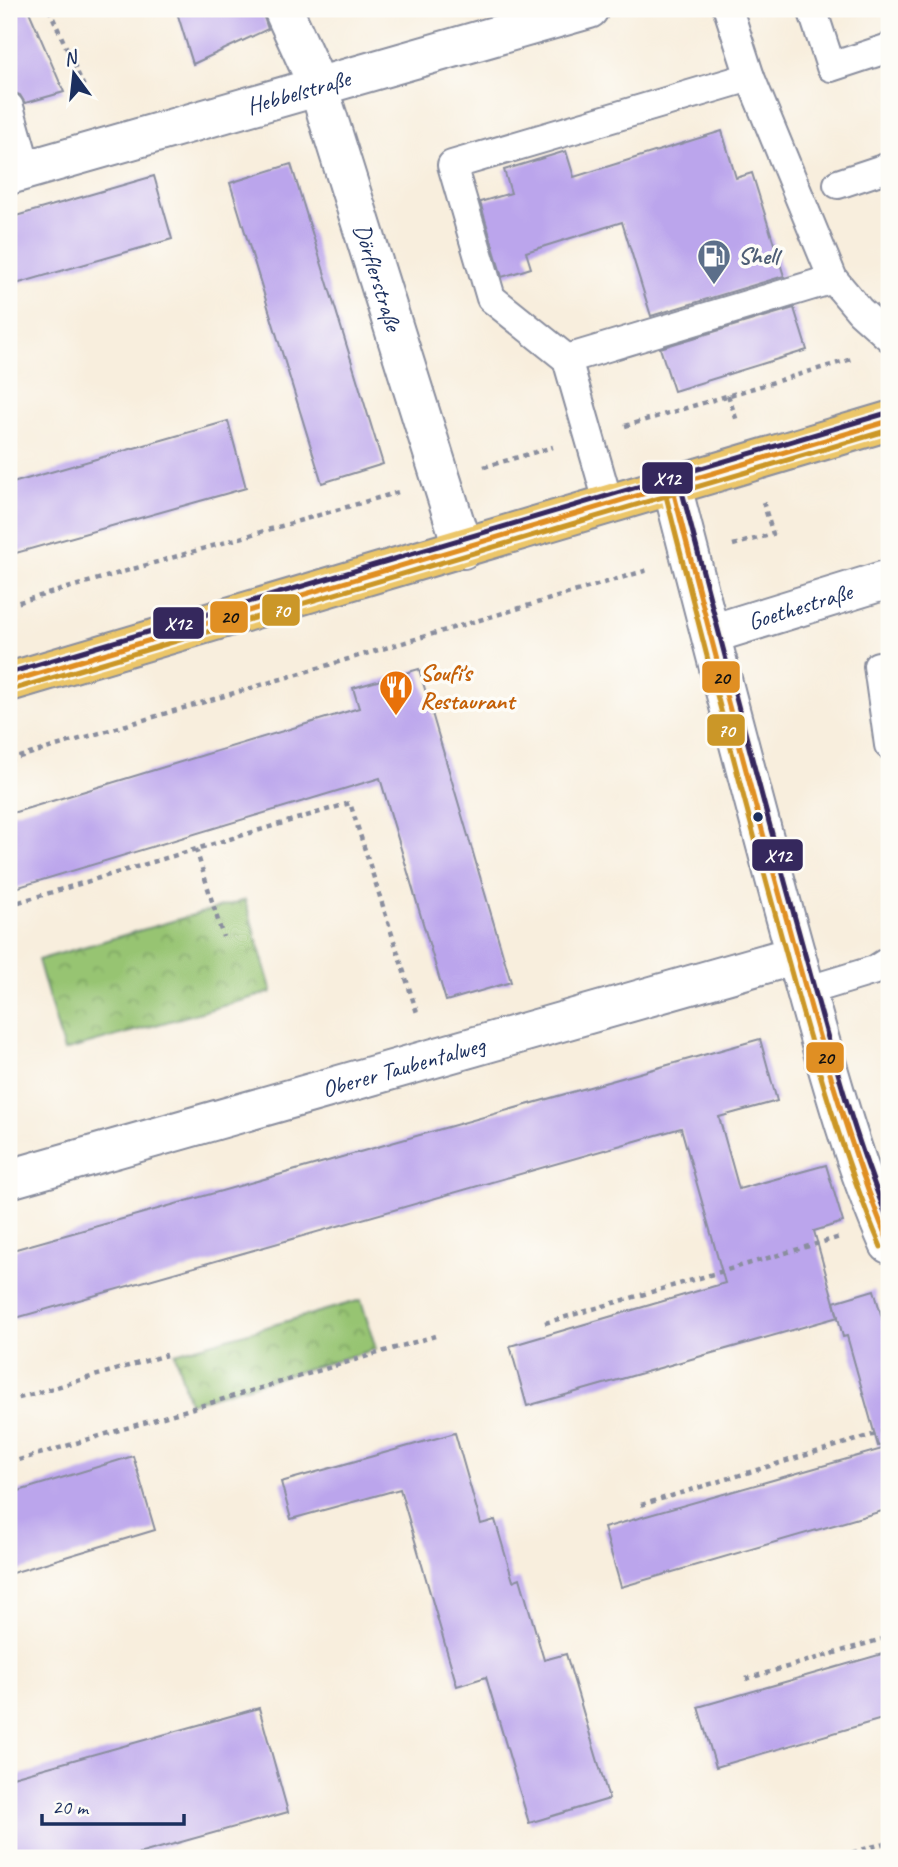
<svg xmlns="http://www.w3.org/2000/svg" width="898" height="1867" viewBox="0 0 898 1867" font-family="Caveat,sans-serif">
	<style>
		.park { fill: url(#park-crowns); stroke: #597a68; stroke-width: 2 }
		.building { fill: #bba5ec }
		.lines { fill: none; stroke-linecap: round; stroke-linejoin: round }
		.lane-casing { stroke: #8a8e9e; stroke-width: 32 }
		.street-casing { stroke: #8a8e9e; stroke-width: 42 }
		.primary-casing { stroke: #8a8e9e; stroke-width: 42 }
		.path { stroke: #8a8e9e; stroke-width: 4.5; stroke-dasharray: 5 5; stroke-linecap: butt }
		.lane { stroke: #fff; stroke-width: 28 }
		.street { stroke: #fff; stroke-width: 38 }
		.primary { stroke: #ecc669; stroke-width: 38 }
		.bus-1-casing { stroke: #fdfcf7; stroke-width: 10 }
		.bus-2-casing { stroke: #fdfcf7; stroke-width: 10 }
		.bus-3-casing { stroke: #fdfcf7; stroke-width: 10 }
		.bus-1 { stroke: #e08f23; stroke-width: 5 }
		.bus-2 { stroke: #cb9728; stroke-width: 5 }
		.bus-3 { stroke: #35285d; stroke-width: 5 }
		.bus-dot { fill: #1b2f5e; stroke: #fdfcf7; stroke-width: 2.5 }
		.labels { text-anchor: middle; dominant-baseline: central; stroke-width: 7; stroke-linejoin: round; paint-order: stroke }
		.street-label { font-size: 24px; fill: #1b2f5e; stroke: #fdfcf7 }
		.service-label { font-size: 24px; font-weight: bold; fill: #4e5e75; stroke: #fdfcf7; text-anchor: start }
		.food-label { font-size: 24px; font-weight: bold; fill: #c56008; stroke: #fdfcf7; text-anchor: start }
		.line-badge { stroke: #fdfcf7; stroke-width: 2.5 }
		.badge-label { font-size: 19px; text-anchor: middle; font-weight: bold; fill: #fff }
		.pale-badge-label { font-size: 19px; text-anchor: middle; font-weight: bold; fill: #111 }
	</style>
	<defs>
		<pattern id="park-crowns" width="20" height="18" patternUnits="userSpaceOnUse" patternTransform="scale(1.75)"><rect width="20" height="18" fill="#97c472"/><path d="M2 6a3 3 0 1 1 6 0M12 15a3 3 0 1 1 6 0" fill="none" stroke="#7aa061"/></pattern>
	</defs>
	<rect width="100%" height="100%" fill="#fdfcf7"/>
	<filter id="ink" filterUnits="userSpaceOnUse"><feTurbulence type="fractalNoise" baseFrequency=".0143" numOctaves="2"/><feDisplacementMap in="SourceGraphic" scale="14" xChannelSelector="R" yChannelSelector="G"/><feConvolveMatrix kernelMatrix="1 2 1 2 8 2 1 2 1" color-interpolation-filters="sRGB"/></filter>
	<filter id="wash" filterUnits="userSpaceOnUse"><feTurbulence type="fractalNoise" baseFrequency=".00686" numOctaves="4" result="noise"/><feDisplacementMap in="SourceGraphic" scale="28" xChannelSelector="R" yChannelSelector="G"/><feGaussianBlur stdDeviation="1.57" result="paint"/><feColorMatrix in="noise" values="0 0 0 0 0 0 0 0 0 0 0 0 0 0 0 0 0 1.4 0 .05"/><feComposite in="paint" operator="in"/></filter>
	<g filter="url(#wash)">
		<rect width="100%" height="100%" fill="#f8eedd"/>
		<!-- park -->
		<g class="park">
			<polygon points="245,900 272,992 64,1051 38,960"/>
			<polygon points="361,1300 376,1349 189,1403 175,1353"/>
		</g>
		<g id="blocks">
			<!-- building -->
			<g class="building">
				<polygon points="9,9 28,9 64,92 25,103 20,95 9,91"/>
				<polygon points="176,9 261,9 268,29 193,64"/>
				<polygon points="722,131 736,178 752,173 784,276 651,316 622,222 526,252 531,268 502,277 480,202 511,193 504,170 566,151 574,177"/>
				<polygon points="291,164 383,464 322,483 230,183"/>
				<polygon points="154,176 172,239 9,286 9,218"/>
				<polygon points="794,308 807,350 674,391 660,348"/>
				<polygon points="228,421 246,488 9,555 9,484"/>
				<polygon points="419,669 511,982 446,1001 380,778 9,890 9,814 359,708 353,688"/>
				<polygon points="760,1039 777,1101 719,1117 739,1189 826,1165 843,1222 814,1231 838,1317 527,1406 510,1346 725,1283 681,1128 9,1320 9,1251"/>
				<polygon points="874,1290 889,1342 889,1444 878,1446 847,1336 843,1337 834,1302"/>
				<polygon points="455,1433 481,1524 495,1520 513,1581 520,1578 544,1660 566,1654 609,1799 529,1823 486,1677 457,1686 400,1489 291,1519 281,1482"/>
				<polygon points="889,1447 889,1509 621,1587 604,1528"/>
				<polygon points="133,1456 155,1530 9,1574 9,1494"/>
				<polygon points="889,1652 889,1717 716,1767 698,1707"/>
				<polygon points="259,1708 288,1812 124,1858 9,1858 9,1778"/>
			</g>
		</g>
	</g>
	<g filter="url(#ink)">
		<use href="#blocks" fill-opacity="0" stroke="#8a8e9e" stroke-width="2"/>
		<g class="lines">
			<!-- lane casing -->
			<g class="lane-casing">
				<g id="lane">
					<polyline points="728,9 750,77 833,279 860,311 889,337"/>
					<polyline points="812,9 831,67 889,48"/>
					<polyline points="9,107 27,170"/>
					<polyline points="838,184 889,167"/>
					<polyline points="567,359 833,279"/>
					<polyline points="609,505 567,359 491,298 452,165 750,77"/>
					<polyline points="878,666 889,745"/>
					<polyline points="806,991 875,970 889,961"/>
				</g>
			</g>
			<!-- street casing -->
			<g class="street-casing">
				<g id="street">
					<path id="s1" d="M283 9 318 86 463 549"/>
					<path id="s2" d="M9 175 589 9"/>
					<path d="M672 486C712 642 752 797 795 952 823 1050 848 1151 889 1244"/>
					<path id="s3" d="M711 634 889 579"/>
					<path id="s4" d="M9 1179 796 955"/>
				</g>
			</g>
			<!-- primary casing -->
			<g class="primary-casing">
				<polyline id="primary" points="9,682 889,421"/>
			</g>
			<!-- path -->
			<g class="path">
				<polyline points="49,9 85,89"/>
				<polyline points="728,395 737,421"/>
				<polyline points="625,426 855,358"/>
				<polyline points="484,467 553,447"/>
				<polyline points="733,545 773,534 763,502"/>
				<polyline points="9,605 402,491"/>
				<polyline points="9,760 651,569"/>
				<polyline points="196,849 223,937"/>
				<polyline points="9,905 350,803 418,1016"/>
				<polyline points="545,1323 840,1237"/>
				<polyline points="9,1401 166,1355"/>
				<polyline points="9,1463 435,1336"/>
				<polyline points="641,1505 889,1430"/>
				<polyline points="746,1679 889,1637"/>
				<polyline points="833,1858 889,1842"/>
			</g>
			<!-- lane -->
			<use href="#lane" class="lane"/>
			<!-- street -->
			<use href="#street" class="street"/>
			<!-- primary -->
			<use href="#primary" class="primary"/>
			<!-- bus-1 casing -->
			<g class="bus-1-casing">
				<g id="bus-1">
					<path d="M672 486C709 631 747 777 787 921 817 1030 846 1139 889 1244"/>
					<polyline points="9,682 889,421"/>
				</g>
			</g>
			<!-- bus-2 casing -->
			<g class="bus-2-casing">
				<g id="bus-2">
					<path d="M664 488C701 634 738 779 778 924 808 1033 837 1143 881 1247"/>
					<polyline points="11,690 889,430"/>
				</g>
			</g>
			<!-- bus-3 casing -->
			<g class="bus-3-casing">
				<g id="bus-3">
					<path d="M680 484C719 632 757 781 798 929 825 1027 850 1127 889 1222"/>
					<polyline points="9,673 887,413"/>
				</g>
			</g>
			<!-- bus-1 -->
			<use href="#bus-1" class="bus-1"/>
			<!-- bus-2 -->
			<use href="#bus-2" class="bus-2"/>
			<!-- bus-3 -->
			<use href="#bus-3" class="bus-3"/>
		</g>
	</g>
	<!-- icons -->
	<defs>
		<g id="fuel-pin" transform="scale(1.75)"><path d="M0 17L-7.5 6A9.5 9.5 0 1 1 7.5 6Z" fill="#5c6f8a" stroke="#fdfcf7"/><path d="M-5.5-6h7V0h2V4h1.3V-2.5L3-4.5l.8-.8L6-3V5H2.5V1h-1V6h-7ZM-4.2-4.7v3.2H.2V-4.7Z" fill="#fff"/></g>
		<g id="restaurant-pin" transform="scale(1.75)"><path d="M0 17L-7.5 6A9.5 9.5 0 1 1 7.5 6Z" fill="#e8710a" stroke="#fdfcf7"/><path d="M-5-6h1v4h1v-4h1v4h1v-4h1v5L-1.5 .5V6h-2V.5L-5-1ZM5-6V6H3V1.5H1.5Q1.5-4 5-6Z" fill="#fff"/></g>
	</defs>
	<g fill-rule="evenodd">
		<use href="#fuel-pin" x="714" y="256"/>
		<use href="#restaurant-pin" x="396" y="687"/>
	</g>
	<!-- markers -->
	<circle class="bus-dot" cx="758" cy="817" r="6"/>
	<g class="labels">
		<!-- street labels -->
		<g class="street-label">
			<text stroke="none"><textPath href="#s2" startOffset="301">Hebbelstraße</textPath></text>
			<text stroke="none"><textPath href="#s1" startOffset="285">Dörflerstraße</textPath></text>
			<text stroke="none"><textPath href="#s3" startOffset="93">Goethestraße</textPath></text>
			<text stroke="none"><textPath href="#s4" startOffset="410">Oberer Taubentalweg</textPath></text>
		</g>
		<!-- service labels -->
		<g class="service-label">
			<text x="738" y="256">Shell</text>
		</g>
		<!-- food labels -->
		<g class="food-label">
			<text x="420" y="673">Soufi's<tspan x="420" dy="28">Restaurant</tspan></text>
		</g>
	</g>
	<g class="line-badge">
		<rect x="641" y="461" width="53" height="34" rx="7" fill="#35285d"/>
		<rect x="261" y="593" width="40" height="34" rx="7" fill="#cb9728"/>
		<rect x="209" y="600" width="40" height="34" rx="7" fill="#e08f23"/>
		<rect x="152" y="606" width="53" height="34" rx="7" fill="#35285d"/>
		<rect x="701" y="660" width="40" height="34" rx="7" fill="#e08f23"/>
		<rect x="706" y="713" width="40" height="34" rx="7" fill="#cb9728"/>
		<rect x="751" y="838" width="53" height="34" rx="7" fill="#35285d"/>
		<rect x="805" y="1041" width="40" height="33" rx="7" fill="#e08f23"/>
	</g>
	<g class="badge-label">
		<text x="667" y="485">X12</text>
		<text x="281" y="617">70</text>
		<text x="178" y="630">X12</text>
		<text x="726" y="737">70</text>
		<text x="778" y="862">X12</text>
	</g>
	<g class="pale-badge-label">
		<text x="229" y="623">20</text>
		<text x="721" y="684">20</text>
		<text x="825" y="1064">20</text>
	</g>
	<!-- margin -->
	<rect width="898" height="1867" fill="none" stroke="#fdfcf7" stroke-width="35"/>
	<!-- north arrow -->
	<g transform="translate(74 74) rotate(345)" stroke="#fdfcf7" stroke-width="5" paint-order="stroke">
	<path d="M0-5L12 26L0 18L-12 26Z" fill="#1b2f5e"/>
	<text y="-10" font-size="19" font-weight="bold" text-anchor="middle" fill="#1b2f5e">N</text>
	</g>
	<!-- scale -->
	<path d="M42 1814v10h142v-10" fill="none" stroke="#1b2f5e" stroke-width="3.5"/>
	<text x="52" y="1814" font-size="21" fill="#1b2f5e" stroke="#fdfcf7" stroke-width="5" paint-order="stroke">20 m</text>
</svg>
